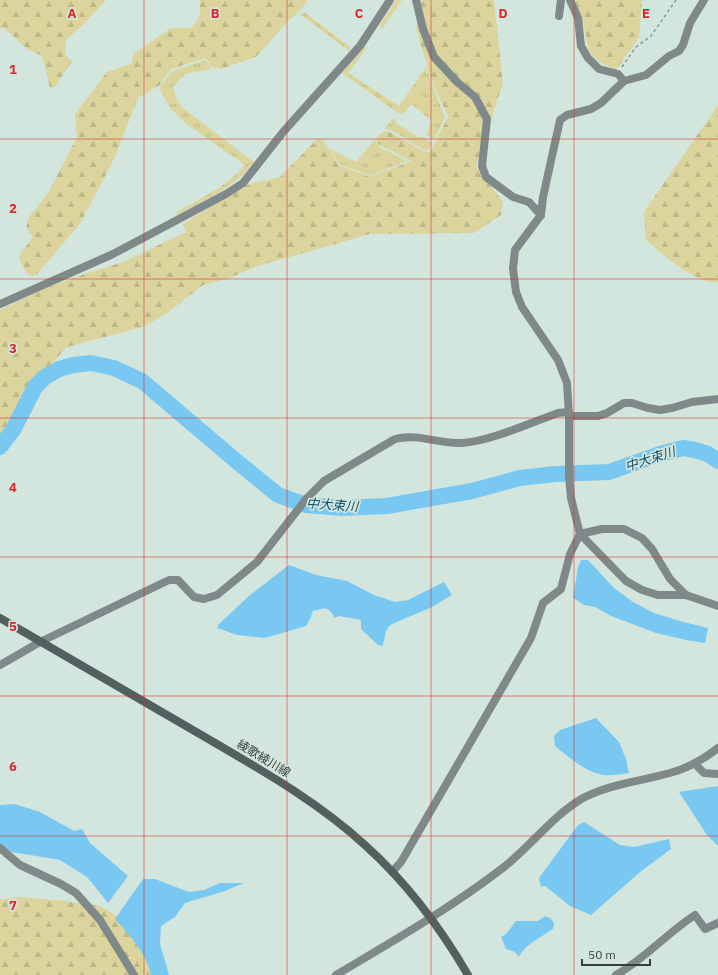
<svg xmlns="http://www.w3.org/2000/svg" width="718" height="975" viewBox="0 0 718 975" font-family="'IBM Plex Sans','Noto Sans JP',sans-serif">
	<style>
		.grass { fill: url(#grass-tufts) }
		.forest { fill: url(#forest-firs) }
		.water { fill: #79c8f2 }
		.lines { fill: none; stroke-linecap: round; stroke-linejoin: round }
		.river { stroke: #79c8f2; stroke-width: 16 }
		.path { stroke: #889590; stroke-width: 1.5; stroke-dasharray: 3 3; stroke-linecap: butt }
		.minor { stroke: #808989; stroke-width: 8 }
		.tertiary { stroke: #808989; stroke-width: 8 }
		.secondary { stroke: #536060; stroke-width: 8 }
		.grid { fill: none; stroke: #d62828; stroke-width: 1; stroke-opacity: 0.55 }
		.labels { text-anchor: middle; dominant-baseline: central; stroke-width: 3.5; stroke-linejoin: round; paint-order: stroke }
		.street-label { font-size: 12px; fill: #363d3a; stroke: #d3e6de }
		.water-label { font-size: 13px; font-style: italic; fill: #0f4f6c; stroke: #d3e6de }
		.grid-label { font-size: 13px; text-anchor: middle; font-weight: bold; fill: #d62828; stroke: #d3e6de; stroke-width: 3.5; stroke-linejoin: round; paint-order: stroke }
	</style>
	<defs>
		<pattern id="grass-tufts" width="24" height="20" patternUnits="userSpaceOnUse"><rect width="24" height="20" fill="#dbd59d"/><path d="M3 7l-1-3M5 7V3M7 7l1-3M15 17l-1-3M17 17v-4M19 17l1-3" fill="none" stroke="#bdb888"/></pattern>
		<pattern id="forest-firs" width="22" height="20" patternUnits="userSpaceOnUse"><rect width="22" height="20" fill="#dbd59d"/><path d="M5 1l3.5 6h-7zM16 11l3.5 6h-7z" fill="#bdb888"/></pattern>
	</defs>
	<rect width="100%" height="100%" fill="#d3e6de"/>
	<!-- grass -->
	<g class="grass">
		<polygon points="396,0 402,0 383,28 379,26"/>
		<polygon points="304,12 350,47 349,51 300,14"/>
		<polygon points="365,47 366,47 366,49 348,73 399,106 426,67 445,118 434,140 426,134 432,121 411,104 403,114 398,113 342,73"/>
		<path d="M206 60 212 69 185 74 173 87 176 98 183 108 254 162C249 167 245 174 239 178 221 194 197 204 177 215L175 213C199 199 227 187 245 165L185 123 171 109 159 88 172 71Z"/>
		<polygon points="392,119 395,119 397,124 419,137 424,137 432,143 429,150 424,150 391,130 384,129"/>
		<polygon points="375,139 378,146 407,161 370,176 339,164 330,149 356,162"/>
	</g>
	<!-- forest -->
	<g class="forest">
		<polygon points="0,0 106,0 82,26 66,40 65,55 72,61 57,84 53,88 50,88 42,56 27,49 4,28 0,28"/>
		<polygon points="200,0 307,0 306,3 299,12 289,20 256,57 221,69 212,67 206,58 171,69 160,85 138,98 114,159 80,224 37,274 32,276 27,274 19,259 21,253 33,237 26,228 29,217 48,193 77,137 75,114 107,72 132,63 133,54 171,28 190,28 198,21 200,11"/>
		<polygon points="422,0 494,0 503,83 476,166 503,202 501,215 474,233 370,234 255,267 227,279 203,285 166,314 143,327 67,347 47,369 33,410 14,439 0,446 0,310 41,290 72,278 123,262 186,232 183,224 246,185 280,177 318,138 323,140 339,165 370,177 411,161 378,144 376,138 384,131 390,132 423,151 430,152 448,117 430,76 416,28"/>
		<polygon points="575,0 642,0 639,38 616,70 599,62 589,51 584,27"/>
		<path d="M718 105V282C696 285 662 254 646 240L644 212Z"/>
		<polygon points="21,897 65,901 100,906 126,921 144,945 152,975 0,975 0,899"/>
	</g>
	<!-- water -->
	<g class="water">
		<polygon points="581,560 588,560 614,588 633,602 654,613 680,621 708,628 705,643 686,640 656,633 611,616 595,607 584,605 573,598 578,567"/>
		<path d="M289 565 316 575 347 581 374 595 395 602 408 600 444 582 452 595 430 608 392 624C382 632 387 637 382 646L378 645 361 629V620L339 616 335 618C327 605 326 608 313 611L310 619 306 626 265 638 237 635 217 628 218 625 250 595Z"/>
		<path d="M596 718 619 742 626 759 629 773C621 774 611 776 603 775 584 771 570 758 555 746L554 736 560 730Z"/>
		<polygon points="718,786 718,846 707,835 679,792"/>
		<polygon points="15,804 40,812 74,831 82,829 90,843 128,876 108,903 87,877 60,860 12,852 0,846 0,805"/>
		<polygon points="584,822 620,845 634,847 669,839 671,849 640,872 591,915 570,906 545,886 541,887 539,878 578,825"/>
		<path d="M143 879H155L189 892 204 890 220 883H244L225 891 185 903 175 917 161 926 160 944 169 975H151C146 952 130 936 115 919Z"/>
		<path d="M545 916 550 918 554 923 553 929C543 936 523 946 519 957L515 952 506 949 501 937 506 934 516 921H538Z"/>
	</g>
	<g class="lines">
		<!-- river -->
		<polyline class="river" points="0,447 13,430 35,387 45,377 59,369 73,365 91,363 114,368 142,381 235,460 278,495 306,505 343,508 387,506 472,491 520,478 555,474 609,472 660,454 683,448 695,450 708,454 718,461"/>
		<!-- path -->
		<polyline class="path" points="622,67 636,47 651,36 676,0"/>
		<!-- minor -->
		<g class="minor">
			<polyline points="416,0 423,29 434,57 457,82 475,97 487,119 482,166 486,177 513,197 529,202 541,215 515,250 513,269 516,292 522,307 558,360 567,383 569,416 569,476 571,498 580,534 626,581 642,590 658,595 686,595 718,606"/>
			<polyline points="570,0 578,18 581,46 588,58 599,69 618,74 624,81"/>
			<polyline points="559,16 561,0"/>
			<polyline points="541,215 543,197 560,120 567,115 591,109 601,103 624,81 646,75 669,56 679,51 683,45 690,23 704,0"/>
			<polyline points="569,416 598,416 607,413 624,403 632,403 648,408 660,410 672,408 692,402 718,399"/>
			<polyline points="580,534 602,529 624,529 642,538 652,549 670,579 686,595"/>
			<path d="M0 665 40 642 169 580H178L194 597 204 599 217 595 257 562 307 498 324 481 395 439C417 433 439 444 462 443 491 441 530 423 558 413L569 412"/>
			<polyline points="695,764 704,773 718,774"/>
			<polyline points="0,848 20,865 61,884 76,893 100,920 134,975"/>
			<polyline points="392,872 401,862 531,638 543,603 561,589 570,554 580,534"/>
			<path d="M616 975C645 959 667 933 695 915L705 929 718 923"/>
		</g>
		<!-- tertiary -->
		<g class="tertiary">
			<polyline points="0,304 113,254 226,194 243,183 284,131 360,46 390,0"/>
			<path d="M336 975C393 941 451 908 504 867 531 846 552 816 583 798 610 784 641 781 670 773 688 768 704 759 718 748"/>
		</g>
		<!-- secondary -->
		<path class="secondary" d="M0 618C66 657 132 695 198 733 256 767 316 800 366 846 407 883 440 927 468 975"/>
	</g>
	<!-- grid -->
	<path class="grid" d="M144 0V975M287 0V975M431 0V975M574 0V975M0 139H718M0 279H718M0 418H718M0 557H718M0 696H718M0 836H718"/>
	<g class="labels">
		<!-- street labels -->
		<g class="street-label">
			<text transform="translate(264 758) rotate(31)">綾歌綾川線</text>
		</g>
		<!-- water labels -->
		<g class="water-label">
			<text transform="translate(650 459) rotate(-18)">中大束川</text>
			<text transform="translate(332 505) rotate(4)">中大束川</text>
		</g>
	</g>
	<g class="grid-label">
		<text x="72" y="18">A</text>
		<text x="215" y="18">B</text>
		<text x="359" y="18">C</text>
		<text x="503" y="18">D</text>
		<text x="646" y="18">E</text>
		<text x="13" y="74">1</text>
		<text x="13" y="213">2</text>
		<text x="13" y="353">3</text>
		<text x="13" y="492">4</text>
		<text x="13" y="631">5</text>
		<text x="13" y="771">6</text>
		<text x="13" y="910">7</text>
	</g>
	<!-- scale -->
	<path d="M582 959v6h68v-6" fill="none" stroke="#363d3a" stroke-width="2"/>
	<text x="588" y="959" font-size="12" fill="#363d3a" stroke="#d3e6de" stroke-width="3" paint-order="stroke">50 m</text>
</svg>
